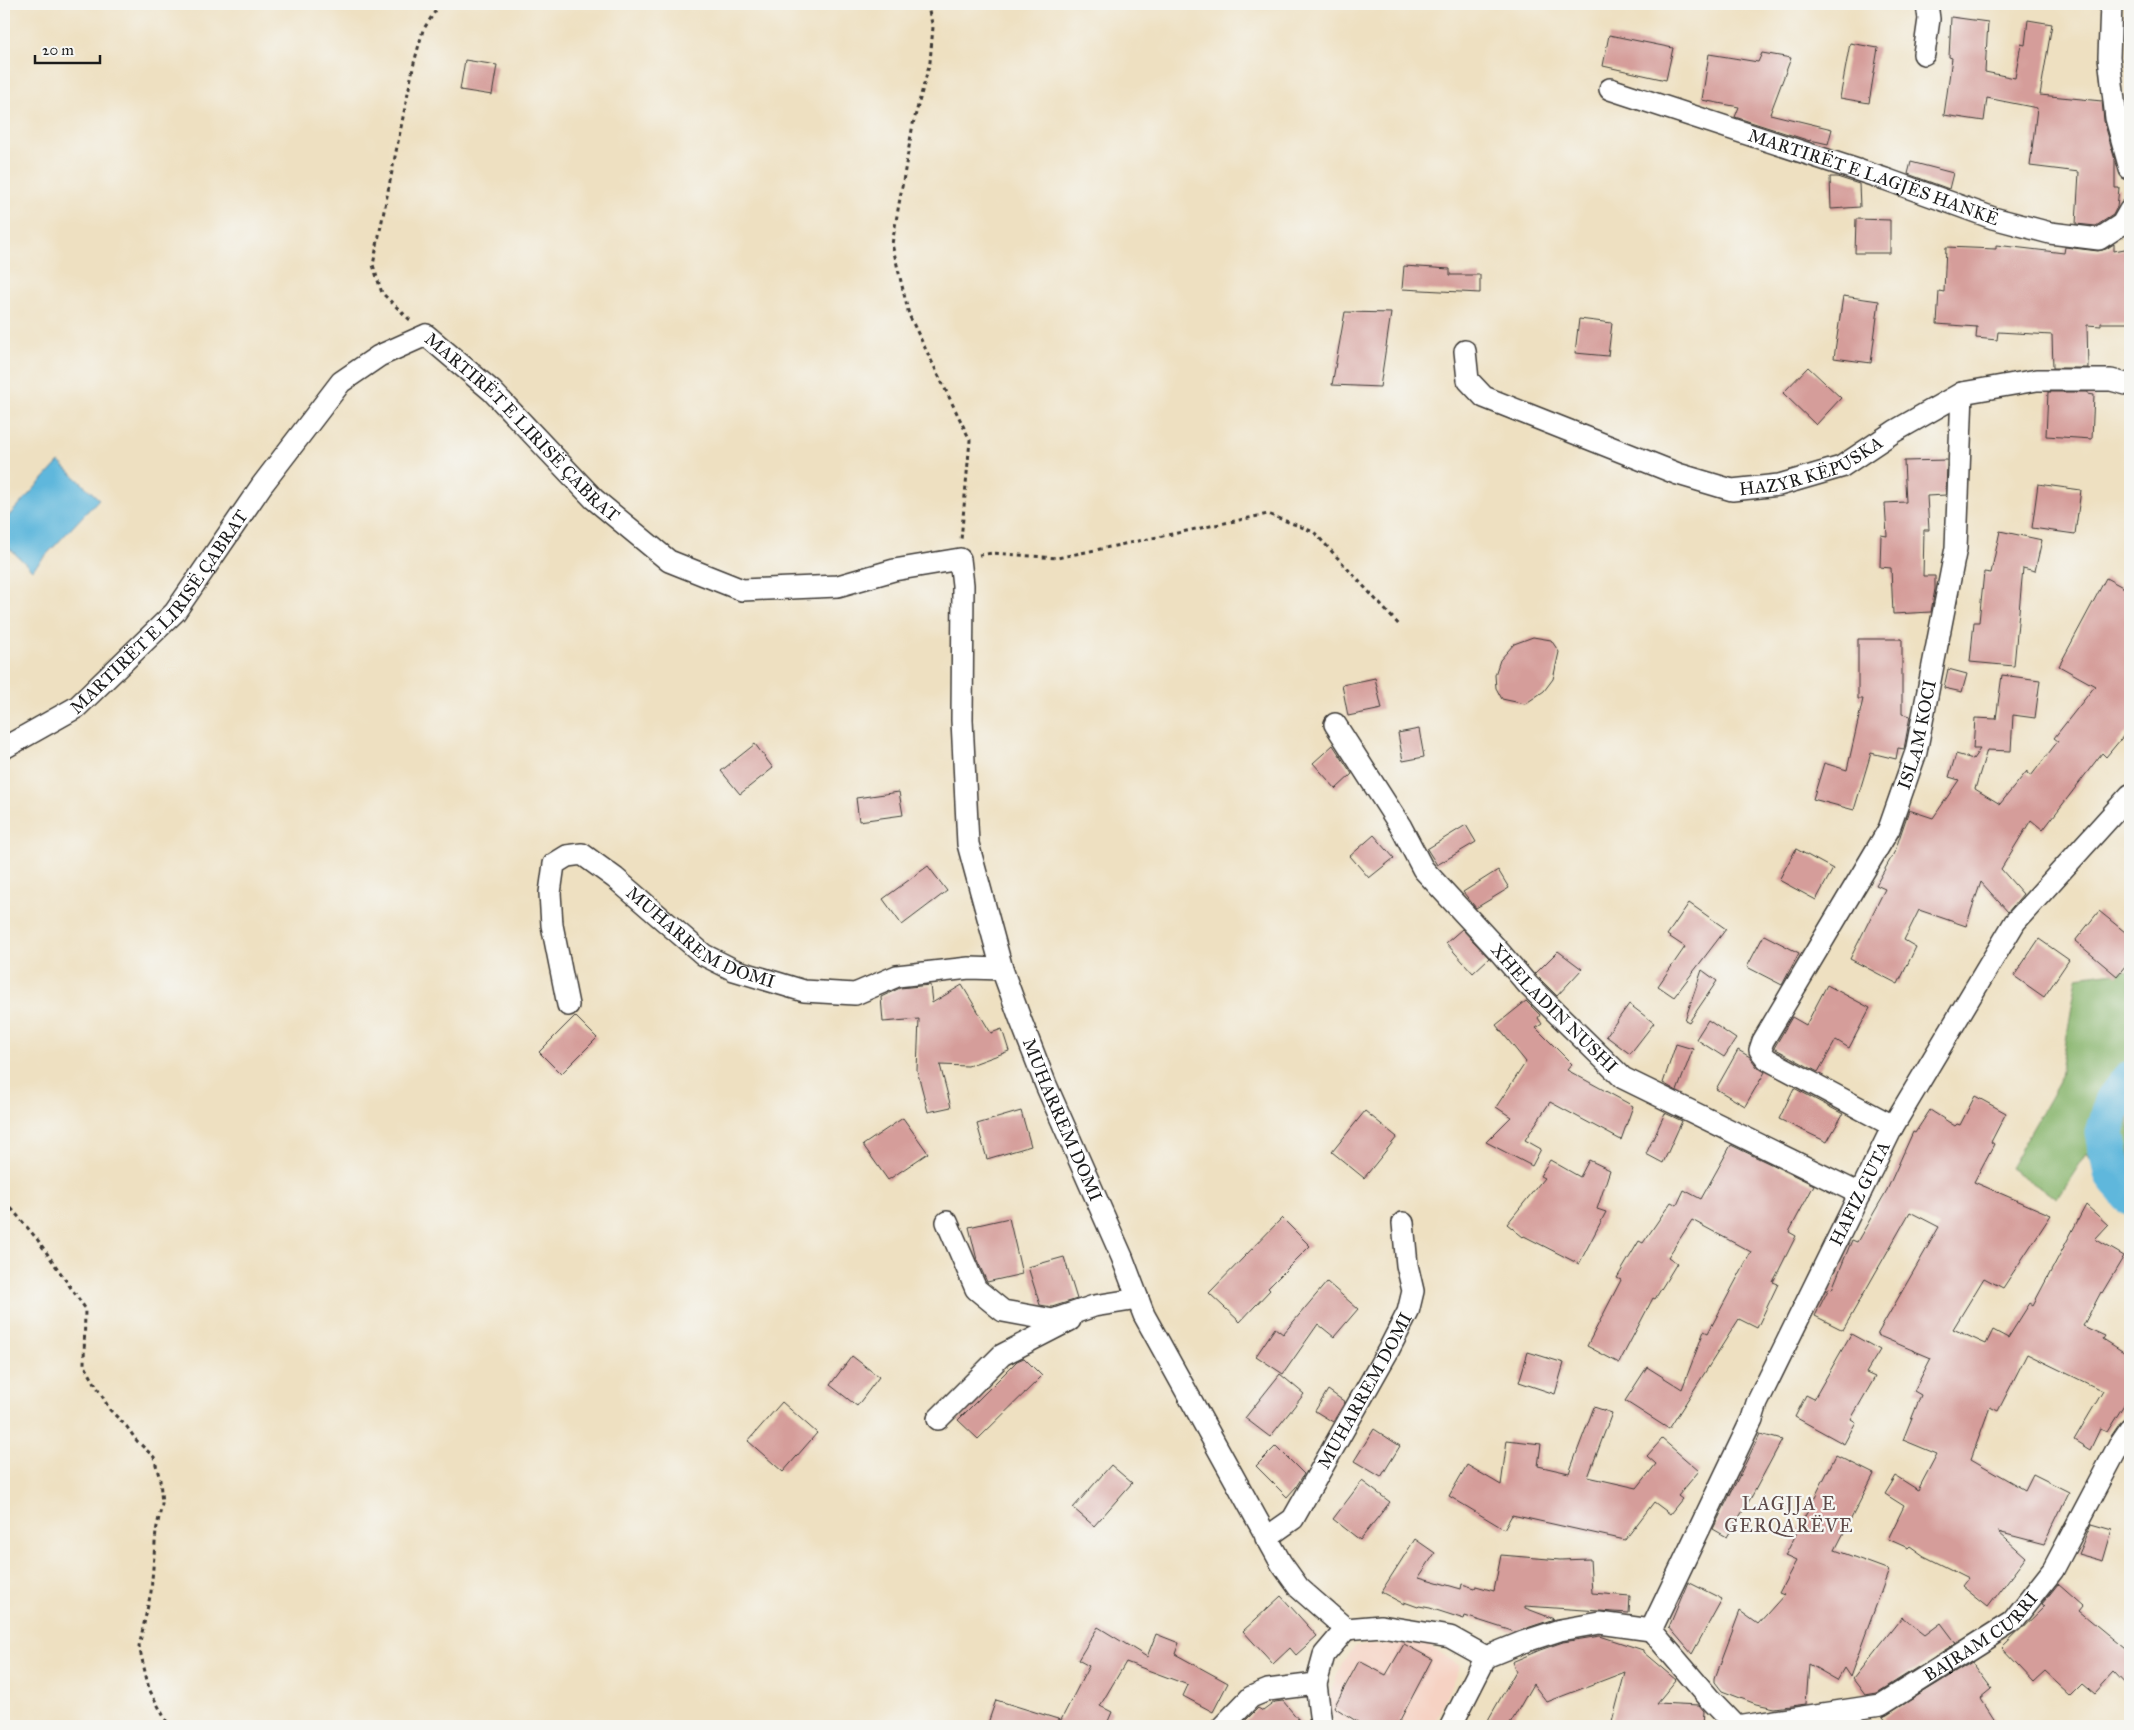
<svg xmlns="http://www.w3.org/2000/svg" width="2134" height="1730" viewBox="0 0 2134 1730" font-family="'IM FELL Great Primer',serif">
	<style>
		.built { fill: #f6d2c3 }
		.forest { fill: #88b56d; stroke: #526844 }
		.water { fill: #5fb7dc; stroke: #3e6a7c }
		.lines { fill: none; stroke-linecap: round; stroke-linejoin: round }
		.river { stroke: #5fb7dc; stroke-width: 39 }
		.building { fill: #d59d9a }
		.minor-casing { stroke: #3c3935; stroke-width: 24 }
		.path { stroke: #3c3935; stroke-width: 3; stroke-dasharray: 4 4; stroke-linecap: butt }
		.minor { stroke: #fff; stroke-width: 21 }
		.labels { text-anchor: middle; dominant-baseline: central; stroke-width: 4.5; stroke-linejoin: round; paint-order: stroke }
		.street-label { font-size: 18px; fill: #1c1c1c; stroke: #f6f6f2 }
		.neighbourhood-label { font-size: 19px; letter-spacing: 1px; fill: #5d4948; stroke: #f6f6f2 }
	</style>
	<rect width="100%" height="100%" fill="#f6f6f2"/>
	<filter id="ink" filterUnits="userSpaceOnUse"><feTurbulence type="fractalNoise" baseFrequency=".02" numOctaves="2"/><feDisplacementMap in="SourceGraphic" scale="10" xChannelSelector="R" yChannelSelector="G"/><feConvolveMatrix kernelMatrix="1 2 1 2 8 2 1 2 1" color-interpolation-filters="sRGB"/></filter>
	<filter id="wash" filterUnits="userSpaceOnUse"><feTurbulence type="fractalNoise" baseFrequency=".0096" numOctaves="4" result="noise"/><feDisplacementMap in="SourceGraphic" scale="20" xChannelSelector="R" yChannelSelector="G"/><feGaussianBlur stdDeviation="1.12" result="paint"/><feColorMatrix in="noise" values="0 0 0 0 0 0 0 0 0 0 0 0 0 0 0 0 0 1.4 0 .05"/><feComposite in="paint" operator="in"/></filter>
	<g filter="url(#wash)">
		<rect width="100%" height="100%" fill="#eee0c1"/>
		<!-- built -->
		<polygon class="built" points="1424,1642 1460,1666 1433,1726 1338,1726 1326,1706 1337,1674 1354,1646"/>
		<!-- forest -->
		<polygon class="forest" points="2130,970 2130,1221 2087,1153 2057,1199 2010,1168 2059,1082 2077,977"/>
		<!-- water -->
		<polygon class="water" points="59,462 99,499 32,570 4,543 4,521"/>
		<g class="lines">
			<!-- river -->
			<polyline class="river" points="2130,1080 2114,1101 2105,1133 2113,1173 2130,1195"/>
		</g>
		<g id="blocks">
			<!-- building -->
			<g class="building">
				<polygon points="1951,17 1988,22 1985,72 2015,78 2021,44 2025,45 2028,20 2052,24 2040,95 2102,101 2104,121 2115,160 2115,188 2119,188 2117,207 2113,215 2096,226 2076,224 2079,172 2030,166 2037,108 1987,98 1984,121 1944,115 1952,58 1949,57"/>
				<polygon points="1609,35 1673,48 1666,80 1603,66"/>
				<polygon points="1850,43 1878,48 1869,103 1840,98"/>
				<polygon points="1762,53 1791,58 1770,114 1832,129 1828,144 1810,140 1810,141 1735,117 1739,107 1702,100 1709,54 1758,62"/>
				<polygon points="465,60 497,65 492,95 460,90"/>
				<polygon points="1911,162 1953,173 1949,189 1908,174"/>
				<polygon points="1830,177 1837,177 1859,184 1860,207 1831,209"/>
				<polygon points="1856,219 1890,220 1890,253 1855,253"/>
				<polygon points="2114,244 2114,251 2130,248 2130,323 2101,323 2101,326 2087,325 2088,368 2053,368 2052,335 1998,332 1997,340 1976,338 1977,327 1937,324 1939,291 1944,292 1946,247 1996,249 1996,245 2064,253 2065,247 2098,251 2106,249"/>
				<polygon points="1404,266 1450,269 1450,275 1480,275 1480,293 1402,289"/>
				<polygon points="1843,296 1879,301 1871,363 1834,358"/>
				<polygon points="1345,312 1391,313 1380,387 1332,385"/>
				<polygon points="1579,319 1612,323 1608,356 1575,353"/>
				<polygon points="1808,367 1841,398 1816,425 1783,393"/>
				<polygon points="2048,392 2088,392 2088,394 2094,395 2092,439 2046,436"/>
				<polygon points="1947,460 1946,495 1927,496 1929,530 1924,530 1923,576 1935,576 1935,589 1931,612 1893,614 1891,568 1880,567 1881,535 1887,536 1885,503 1906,502 1904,461"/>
				<polygon points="2038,484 2081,490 2075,534 2032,528"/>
				<polygon points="2000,531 2042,540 2035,571 2023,568 2014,666 1970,662 1974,622 1979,622 1984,572 1991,573"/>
				<polygon points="2106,578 2130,591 2130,728 2106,757 2102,753 2043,830 2031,820 2001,869 2023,894 2008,912 1981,882 1966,926 1919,910 1904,940 1916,947 1898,984 1850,959 1885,889 1876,885 1895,851 1909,810 1933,818 1959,780 1949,777 1956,754 1973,759 1980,749 1973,749 1975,718 1996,719 2002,675 2040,680 2035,718 2013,715 2011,751 1987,750 1975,789 2000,804 2027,771 2027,773 2031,776 2058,741 2054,738 2095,686 2059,666"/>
				<polygon points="1533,637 1551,640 1559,652 1553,679 1544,691 1525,704 1502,699 1496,688 1495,675 1500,660 1514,644"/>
				<polygon points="1858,639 1902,639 1902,714 1910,716 1904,749 1898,748 1896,759 1871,753 1854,810 1813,799 1824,763 1847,770 1863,699 1858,699"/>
				<polygon points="1948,669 1967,674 1962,692 1944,688"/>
				<polygon points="1375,678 1382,709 1348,716 1342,685"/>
				<polygon points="1419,729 1424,757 1403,761 1398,733"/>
				<polygon points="755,744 773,768 740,794 721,771"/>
				<polygon points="1333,745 1352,774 1336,789 1313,763"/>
				<polygon points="899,792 903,815 859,821 856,798"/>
				<polygon points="1466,825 1476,842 1437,865 1427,849"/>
				<polygon points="1374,835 1394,858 1369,878 1350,856"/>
				<polygon points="1796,849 1833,869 1816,900 1779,880"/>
				<polygon points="928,866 947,891 902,925 883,899"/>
				<polygon points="1498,870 1509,888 1476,908 1463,892"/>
				<polygon points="1689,903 1726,929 1674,997 1658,986 1685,947 1667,935"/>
				<polygon points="2099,911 2130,936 2130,960 2117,976 2075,941"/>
				<polygon points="1462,929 1489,958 1473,973 1446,943"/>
				<polygon points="1764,935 1799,953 1782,985 1747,967"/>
				<polygon points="2039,939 2069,960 2044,997 2014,976"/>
				<polygon points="1558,951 1582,969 1557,996 1535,974"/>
				<polygon points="1702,970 1717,981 1689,1022 1685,1020"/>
				<polygon points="930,985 932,1003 962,985 991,1033 1002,1029 1009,1051 968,1066 940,1065 951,1107 928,1112 917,1070 919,1019 883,1022 881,997 900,988"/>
				<polygon points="1827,985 1870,1008 1849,1048 1836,1040 1818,1072 1774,1048 1792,1017 1806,1025"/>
				<polygon points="1526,1001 1540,1015 1538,1018 1542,1024 1536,1028 1572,1064 1567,1070 1633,1106 1621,1140 1550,1102 1525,1140 1541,1149 1532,1166 1486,1142 1511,1117 1496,1107 1526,1062 1496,1025"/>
				<polygon points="1629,1004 1654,1023 1630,1054 1606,1036"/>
				<polygon points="575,1016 597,1038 561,1074 539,1052"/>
				<polygon points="1708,1020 1736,1039 1724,1057 1696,1039"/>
				<polygon points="1676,1044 1693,1049 1677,1091 1663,1083"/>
				<polygon points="1738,1050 1750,1057 1757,1067 1765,1072 1745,1106 1716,1089"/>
				<polygon points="1794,1088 1843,1114 1827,1142 1779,1119"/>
				<polygon points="1975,1096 2006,1113 1991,1142 1994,1144 1974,1182 2051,1215 2003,1288 1984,1278 1953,1329 1986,1344 1993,1330 2008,1338 2030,1303 2033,1305 2086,1205 2108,1225 2095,1239 2124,1256 2102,1293 2101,1292 2083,1326 2105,1336 2103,1339 2130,1356 2130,1395 2107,1432 2100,1429 2090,1450 2074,1440 2103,1391 2027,1354 1998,1411 1990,1407 1971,1459 2025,1490 2033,1474 2069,1492 2044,1544 1998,1532 2026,1557 1988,1607 1962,1586 1968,1578 1924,1556 1910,1546 1908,1548 1888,1539 1904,1506 1885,1494 1896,1476 1918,1490 1937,1454 1903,1440 1921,1395 1914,1391 1931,1358 1877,1335 1939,1227 1910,1212 1843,1330 1815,1316 1829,1288 1832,1289 1852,1240 1857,1242 1887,1190 1913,1132 1915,1133 1930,1110 1955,1126 1957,1124 1960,1125"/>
				<polygon points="1021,1111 1031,1146 987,1159 977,1124"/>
				<polygon points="1365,1111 1397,1137 1364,1178 1332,1152"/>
				<polygon points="1665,1113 1682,1121 1663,1163 1646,1154"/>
				<polygon points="903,1118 928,1153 888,1180 863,1145"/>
				<polygon points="1731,1145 1814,1185 1789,1232 1796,1236 1773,1282 1778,1284 1757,1328 1739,1319 1669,1429 1625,1401 1647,1367 1682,1389 1704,1331 1708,1333 1751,1252 1692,1220 1668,1257 1677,1263 1655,1299 1653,1298 1619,1363 1587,1346 1621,1280 1617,1278 1639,1241 1643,1243 1671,1202 1677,1205 1684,1190 1701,1199"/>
				<polygon points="1550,1160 1580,1177 1589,1160 1610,1170 1597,1209 1606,1212 1579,1264 1524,1236 1523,1237 1507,1224 1544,1178 1540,1176"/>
				<polygon points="1009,1218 1022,1274 987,1282 977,1260 969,1227"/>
				<polygon points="1282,1218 1310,1246 1268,1288 1270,1290 1240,1322 1209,1293"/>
				<polygon points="1064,1257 1077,1299 1052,1307 1040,1305 1028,1267"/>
				<polygon points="1327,1282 1358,1309 1334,1337 1318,1324 1283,1374 1256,1356 1275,1328 1283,1334"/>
				<polygon points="1851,1334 1880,1350 1866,1373 1875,1377 1851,1419 1856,1422 1844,1444 1795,1417 1806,1395 1814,1399"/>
				<polygon points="1528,1352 1564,1363 1555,1394 1519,1382"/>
				<polygon points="852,1356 879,1377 857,1406 830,1385"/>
				<polygon points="1024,1358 1042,1376 978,1439 958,1420 1017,1361"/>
				<polygon points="1280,1374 1304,1394 1270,1437 1245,1418"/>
				<polygon points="1328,1390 1345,1402 1333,1422 1315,1411"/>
				<polygon points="782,1402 817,1433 783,1472 748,1441"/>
				<polygon points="1594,1407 1612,1413 1588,1477 1637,1488 1656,1464 1647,1456 1662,1439 1699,1471 1678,1496 1682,1499 1670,1514 1654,1502 1625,1540 1512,1515 1504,1529 1449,1496 1467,1465 1501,1485 1507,1440 1541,1444 1538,1466 1569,1473"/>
				<polygon points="1374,1429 1400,1446 1381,1477 1354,1461"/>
				<polygon points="1760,1434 1782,1440 1752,1496 1727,1537 1713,1529"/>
				<polygon points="1276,1446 1304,1474 1296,1487 1287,1497 1256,1466"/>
				<polygon points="1836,1455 1874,1474 1835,1550 1889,1570 1850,1677 1844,1668 1837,1680 1809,1664 1806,1704 1775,1708 1756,1704 1722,1691 1715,1682 1715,1678 1740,1611 1758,1624 1784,1595 1779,1593 1796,1561 1785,1556"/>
				<polygon points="1111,1465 1132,1483 1094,1526 1073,1508"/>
				<polygon points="1362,1481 1390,1502 1360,1540 1333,1519"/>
				<polygon points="2091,1524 2112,1530 2103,1561 2078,1554"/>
				<polygon points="1415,1539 1435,1553 1419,1577 1461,1589 1462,1584 1475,1588 1476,1586 1494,1591 1501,1555 1560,1560 1590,1559 1592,1593 1630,1596 1629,1613 1525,1606 1525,1608 1554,1619 1515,1632 1465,1616 1464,1619 1430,1608 1419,1606 1418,1607 1404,1602 1404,1604 1381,1592"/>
				<polygon points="1688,1582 1722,1599 1692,1654 1669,1627"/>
				<polygon points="2058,1584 2083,1606 2079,1611 2130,1653 2130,1688 2114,1671 2094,1693 2081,1682 2069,1694 2045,1672 2034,1682 2002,1648 2045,1606 2042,1604"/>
				<polygon points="1281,1596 1317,1636 1296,1655 1290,1648 1273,1664 1243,1631"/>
				<polygon points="1902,1617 1925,1635 1941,1623 1956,1643 1877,1693 1865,1695 1853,1679"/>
				<polygon points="1098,1627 1147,1657 1156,1634 1179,1643 1175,1654 1228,1683 1213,1712 1183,1696 1188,1685 1126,1662 1100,1706 1112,1712 1106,1726 987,1726 996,1700 1061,1720 1089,1666 1078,1660"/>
				<polygon points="1600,1636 1643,1650 1643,1652 1676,1680 1657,1703 1699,1705 1704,1711 1703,1726 1611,1726 1625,1672 1547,1702 1533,1684 1509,1726 1498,1726 1488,1720 1516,1671 1512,1662 1540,1650 1563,1642"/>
				<polygon points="1404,1644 1432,1659 1397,1726 1364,1726 1334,1707 1359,1661 1386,1675"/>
				<polygon points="1972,1662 1992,1689 1981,1698 1999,1726 1890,1726 1883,1717"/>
				<polygon points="1283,1701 1304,1726 1240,1726 1258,1708 1263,1711 1275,1702"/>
			</g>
		</g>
	</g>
	<g filter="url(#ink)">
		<use href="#blocks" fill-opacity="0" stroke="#3c3935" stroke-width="1"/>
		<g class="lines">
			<!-- minor casing -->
			<g class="minor-casing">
				<g id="minor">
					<polyline points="2111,4 2109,57 2116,118 2130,169"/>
					<polyline points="1924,54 1929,19 1927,4"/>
					<path id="s1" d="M1610 89 1885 179 1993 218 2050 233 2099 239 2122 224 2130 210"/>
					<path id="s2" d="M1465 351 1468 380 1484 397 1678 474 1732 490 1779 485 1841 467 1895 431 1962 393 2037 380H2111L2130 385"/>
					<path id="s3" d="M1335 724 1401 827 1423 869 1497 949 1528 985 1623 1078 1860 1194"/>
					<path id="s4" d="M4 748 77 707 175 612 262 485 341 382 379 356 426 335 492 391 594 499 669 561 742 590 838 586 894 570 960 559 963 585 962 720 968 844 1002 969 1021 1021 1046 1085 1122 1257 1144 1315 1281 1563 1299 1588 1346 1629 1381 1626 1450 1637 1486 1657"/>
					<path id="s5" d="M568 1005 552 925 550 893 554 864 567 856 582 854 615 878 704 955 734 970 804 991 855 994 897 976 969 968 1002 969"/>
					<path id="s6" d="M1893 1126 1767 1059 1760 1050 1763 1041 1889 829 1916 752 1956 548 1962 393"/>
					<polyline points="947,1222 976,1289 1003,1311 1053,1320 1094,1306 1138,1299"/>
					<polyline points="938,1419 1002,1355 1070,1320"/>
					<path id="s7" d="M1266 1538 1293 1519 1388 1351 1408 1312 1413 1291 1407 1265 1403 1223"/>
					<path id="s8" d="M1651 1630 1752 1419 1757 1403 1893 1126 2015 922 2130 795"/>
					<polyline points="1651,1630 1709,1698 1736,1726"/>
					<polyline points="1486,1657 1523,1642 1560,1630 1600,1623 1651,1630"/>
					<polyline points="1223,1726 1251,1697 1268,1690 1316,1684"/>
					<polyline points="1323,1726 1321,1723 1316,1684 1324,1655 1346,1629"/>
					<polyline points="1451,1726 1486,1657"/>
					<path id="s9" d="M1743 1726 1881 1705 2012 1622 2053 1570 2119 1445 2130 1429"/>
				</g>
			</g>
			<!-- path -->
			<g class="path">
				<polyline points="927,4 933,27 930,62 913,124 892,244 909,315 970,440 961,540"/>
				<polyline points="410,320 382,293 373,265 414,63 423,30 440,4"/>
				<polyline points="979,555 993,553 1057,558 1268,514 1314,532 1400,626"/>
				<polyline points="6,1202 37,1239 85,1308 84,1364 110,1410 127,1427 137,1441 154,1457 160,1480 162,1504 156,1531 151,1592 139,1646 149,1689 169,1726"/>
			</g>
			<!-- minor -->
			<use href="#minor" class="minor"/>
		</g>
	</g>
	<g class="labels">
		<!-- street labels -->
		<g class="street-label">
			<text stroke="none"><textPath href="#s1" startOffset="278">MARTIRËT E LAGJËS HANKË</textPath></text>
			<text stroke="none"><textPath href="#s4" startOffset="735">MARTIRËT E LIRISË ÇABRAT</textPath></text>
			<text stroke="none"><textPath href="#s2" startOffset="401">HAZYR KËPUSKA</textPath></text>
			<text stroke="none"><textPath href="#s4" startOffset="210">MARTIRËT E LIRISË ÇABRAT</textPath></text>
			<text stroke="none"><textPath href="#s6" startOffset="509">ISLAM KOCI</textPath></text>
			<text stroke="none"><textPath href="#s5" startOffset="320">MUHARREM DOMI</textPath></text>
			<text stroke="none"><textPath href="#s3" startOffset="361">XHELADIN NUSHI</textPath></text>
			<text stroke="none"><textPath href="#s4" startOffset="1811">MUHARREM DOMI</textPath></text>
			<text stroke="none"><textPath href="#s8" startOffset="484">HAFIZ GUTA</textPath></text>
			<text stroke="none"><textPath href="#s7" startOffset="180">MUHARREM DOMI</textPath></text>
			<text stroke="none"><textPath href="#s9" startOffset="261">BAJRAM CURRI</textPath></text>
		</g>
		<!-- neighbourhood labels -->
		<g class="neighbourhood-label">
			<text x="1789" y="1503">LAGJJA E<tspan x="1789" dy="22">GERQARËVE</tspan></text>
		</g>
	</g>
	<!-- margin -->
	<rect width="2134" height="1730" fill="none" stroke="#f6f6f2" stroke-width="20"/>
	<!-- scale -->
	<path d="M35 55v8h65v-8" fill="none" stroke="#1c1c1c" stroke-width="2.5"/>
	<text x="42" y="55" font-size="15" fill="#1c1c1c" stroke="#f6f6f2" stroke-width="4" paint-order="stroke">20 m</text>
</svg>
